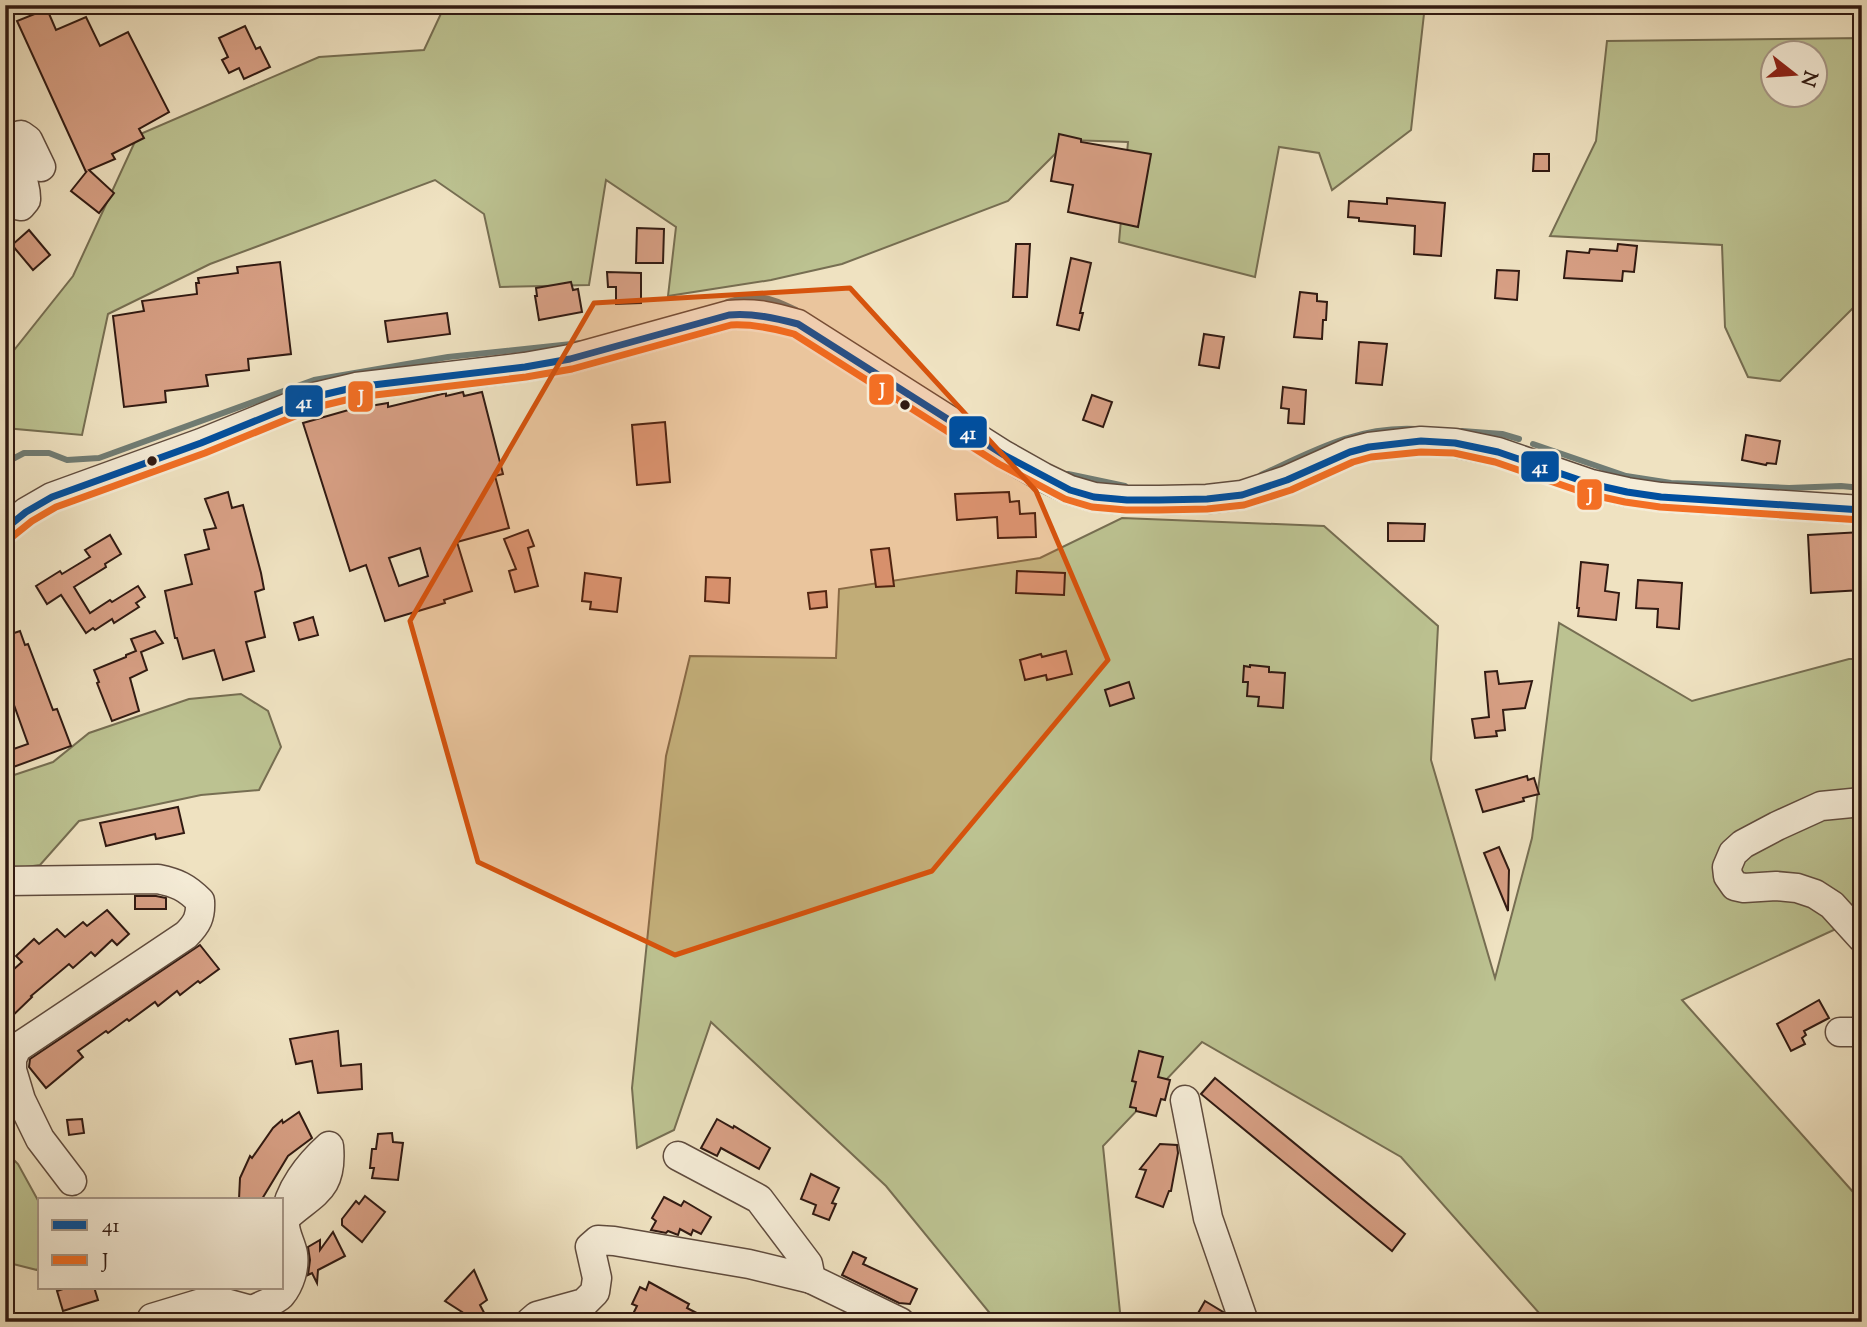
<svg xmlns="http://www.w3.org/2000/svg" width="1867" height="1327" viewBox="0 0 1867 1327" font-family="'Sorts Mill Goudy',serif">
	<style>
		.green { fill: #bcc291; stroke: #766e52; stroke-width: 2; fill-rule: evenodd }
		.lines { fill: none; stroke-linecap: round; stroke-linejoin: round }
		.stream { stroke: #707c74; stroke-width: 6 }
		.building { fill: #d79f84; stroke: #311a12; stroke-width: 2; fill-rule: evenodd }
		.minor-casing { stroke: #604c3e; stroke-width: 31 }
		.minor { stroke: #f5ecd7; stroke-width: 28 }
		.bus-1-casing { stroke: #f5ecd7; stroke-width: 12 }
		.bus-2-casing { stroke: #f5ecd7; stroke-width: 12 }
		.bus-1 { stroke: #004f9f; stroke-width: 7 }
		.bus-2 { stroke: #f36f24; stroke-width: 7 }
		.marked { fill: #d6530d; fill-opacity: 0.2; stroke: #d6530d; stroke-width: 5; stroke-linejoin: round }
		.bus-dot { fill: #311a12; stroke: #f5ecd7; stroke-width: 2.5 }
		.line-badge { stroke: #f5ecd7; stroke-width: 2.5 }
		.badge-label { font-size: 19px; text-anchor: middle; font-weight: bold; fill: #fff }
	</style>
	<rect width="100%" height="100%" fill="#efe2c1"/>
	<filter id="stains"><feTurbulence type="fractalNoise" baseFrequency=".00286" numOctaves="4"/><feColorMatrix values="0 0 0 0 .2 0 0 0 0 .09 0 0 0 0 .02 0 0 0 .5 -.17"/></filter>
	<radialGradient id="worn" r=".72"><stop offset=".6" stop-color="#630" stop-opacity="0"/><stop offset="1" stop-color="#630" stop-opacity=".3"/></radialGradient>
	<!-- green -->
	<g class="green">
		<polygon points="445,5 1425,5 1411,130 1332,190 1319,153 1279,147 1255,277 1119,242 1128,142 1069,140 1008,201 842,264 771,280 668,296 676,227 606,180 589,285 500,287 484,214 435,180 210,264 108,314 82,435 5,428 5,374 11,354 73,276 138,135 319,57 424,50"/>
		<path d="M1862 38V301L1857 304 1780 381 1748 377 1725 327 1722 245 1550 236 1596 141 1607 41ZM1772 52H1814V94H1772Z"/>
		<polygon points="1122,518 1324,526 1438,626 1431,760 1495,978 1532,838 1559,623 1692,701 1849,659 1862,659 1862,933 1851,922 1682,1000 1862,1202 1862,1322 1547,1322 1401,1157 1202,1042 1103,1146 1121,1322 997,1322 886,1186 711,1022 674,1130 637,1148 632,1088 666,756 690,656 836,658 839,589 1040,558"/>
		<polygon points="241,694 268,711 281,747 259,790 201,795 79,821 40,865 5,870 5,778 53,762 89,733 189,699"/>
		<polygon points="5,1151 18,1164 40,1204 40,1265 37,1270 5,1262"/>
	</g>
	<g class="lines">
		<!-- stream -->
		<g class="stream">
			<path d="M727 302C757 293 768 296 796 310"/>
			<polyline points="1462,431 1502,434 1519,439"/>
			<polyline points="1533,444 1626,476 1671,483 1789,488 1841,486 1862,488"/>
			<polyline points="5,463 24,453 49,453 67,460 99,458 314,380 448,357 581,343"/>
			<polyline points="1068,474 1125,486"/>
			<path d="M1261 475C1313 451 1357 426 1416 429"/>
		</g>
	</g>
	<!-- building -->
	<g class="building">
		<polygon points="47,9 56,30 86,17 100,46 128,32 169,112 139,129 144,138 112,154 115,159 89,170 114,193 99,213 71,191 87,171 86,172 17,21"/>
		<polygon points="245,26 256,49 260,47 270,67 244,79 239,68 229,73 222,60 228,57 219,38"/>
		<polygon points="1059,134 1081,139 1081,142 1151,154 1138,227 1068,212 1073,185 1051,181"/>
		<polygon points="1534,154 1549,154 1549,171 1533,171"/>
		<polygon points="1387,198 1445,203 1441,256 1414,254 1415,226 1359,221 1359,218 1348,217 1349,201 1387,204"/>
		<polygon points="637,228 664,229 663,263 636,263"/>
		<polygon points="29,230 50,255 33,270 12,245"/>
		<polygon points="1016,244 1030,244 1027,297 1013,297"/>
		<polygon points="1618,244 1637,246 1634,272 1623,271 1622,281 1564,278 1567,251 1589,253 1590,249 1617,251"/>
		<polygon points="1071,258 1091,263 1080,313 1083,313 1079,330 1057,325"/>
		<polygon points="280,262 291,354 248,359 249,370 206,375 208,386 165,391 166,402 124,407 113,316 144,311 142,301 197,294 196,283 199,283 198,278 238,273 237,267"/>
		<polygon points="1497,270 1519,271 1517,300 1495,298"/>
		<polygon points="607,272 641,273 641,303 616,304 616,287 608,287"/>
		<polygon points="571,282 573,290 578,289 582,312 539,320 535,296 537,296 536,288"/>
		<polygon points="1300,292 1317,294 1317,301 1327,302 1326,320 1323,320 1322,339 1294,337"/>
		<polygon points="447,313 450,334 388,342 385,321"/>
		<polygon points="1204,334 1224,337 1219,368 1199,365"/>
		<polygon points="1359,342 1387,344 1382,385 1356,383"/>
		<polygon points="1283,387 1306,390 1304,424 1288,423 1289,409 1281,408"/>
		<path d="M463 392 464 396 482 392 503 474 495 476 509 528 457 542 472 591 444 600 445 603 385 621 366 565 350 571 303 423 352 409 388 403V407L442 394 446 393V396ZM420 548 428 576 399 586 389 558Z"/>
		<polygon points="1092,395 1112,402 1103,427 1083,420"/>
		<polygon points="665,422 670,482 637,485 632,425"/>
		<polygon points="1746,435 1780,441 1776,464 1767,463 1766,465 1742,460"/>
		<polygon points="228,492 232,508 243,505 261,573 264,589 255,592 265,637 246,642 254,671 223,680 214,650 183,659 177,638 175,638 165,591 192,584 185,555 209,549 204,530 216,528 205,499"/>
		<polygon points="1009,492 1010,502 1019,501 1020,514 1035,513 1036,537 998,538 997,517 957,520 955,494"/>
		<polygon points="1388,523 1425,524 1424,541 1388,541"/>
		<polygon points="528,530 534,546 528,548 538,586 515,592 509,571 516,569 504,539"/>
		<polygon points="1862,532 1862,590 1811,593 1808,535"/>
		<polygon points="110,535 121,554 105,564 106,567 74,587 90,613 110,600 112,602 138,586 145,597 136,603 139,607 114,623 112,619 95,630 93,628 86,633 61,595 47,604 36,586 60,571 62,574 90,557 85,550"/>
		<polygon points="889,548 894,586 876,587 871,550"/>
		<polygon points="1581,562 1608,565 1605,591 1619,593 1616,620 1578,616 1579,608 1577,608"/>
		<polygon points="1017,571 1065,573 1064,595 1016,593"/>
		<polygon points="585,573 621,578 617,612 590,609 591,602 582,601"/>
		<polygon points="706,577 730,578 729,603 705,601"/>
		<polygon points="1638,580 1682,583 1679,629 1657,627 1658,609 1636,608"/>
		<polygon points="826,591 827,607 810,609 808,593"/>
		<polygon points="313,617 318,635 299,640 294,623"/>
		<polygon points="20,631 25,645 28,644 53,710 57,709 71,746 5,770 5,752 28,744 10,694 5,696 5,636"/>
		<polygon points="155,631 163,643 141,652 147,670 130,678 139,711 112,721 97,683 99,682 94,670 126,657 126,655 136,651 131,639"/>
		<polygon points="1066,651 1072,674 1047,680 1046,675 1025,680 1020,660 1041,654 1042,657"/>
		<polygon points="1250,665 1269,667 1269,672 1285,673 1283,708 1258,706 1259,697 1247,696 1248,682 1243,682 1244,666 1250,667"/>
		<polygon points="1497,671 1499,684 1532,681 1525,708 1503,710 1505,730 1496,731 1497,736 1475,738 1472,719 1489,717 1485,672"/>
		<polygon points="1129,682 1134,698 1110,706 1105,690"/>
		<polygon points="1527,776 1528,780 1534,778 1539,794 1523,798 1524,801 1483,812 1476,790"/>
		<polygon points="178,807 184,833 156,839 155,834 106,846 100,823"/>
		<polygon points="1499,847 1509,870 1508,911 1484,853"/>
		<polygon points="135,896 156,896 166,898 166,909 135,909"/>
		<polygon points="107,910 129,934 117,945 112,940 95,956 91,952 73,968 69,964 31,996 32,997 5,1023 5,977 22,962 16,956 34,939 39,944 57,929 65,937 83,922 87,926"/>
		<polygon points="200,945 219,969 200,983 198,981 180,995 177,991 158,1006 155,1002 129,1021 127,1019 108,1033 106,1031 78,1051 83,1057 46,1088 29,1067 30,1059"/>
		<polygon points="1819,1000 1829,1018 1804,1031 1806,1035 1802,1038 1805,1044 1791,1051 1777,1024"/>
		<polygon points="338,1031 341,1066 361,1064 362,1089 318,1093 312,1061 296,1064 290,1039"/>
		<polygon points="1139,1051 1163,1057 1158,1077 1170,1080 1165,1100 1161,1099 1156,1116 1136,1111 1136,1108 1130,1107 1136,1082 1132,1081"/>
		<polygon points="1215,1078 1405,1234 1392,1251 1201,1094"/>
		<polygon points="299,1112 312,1138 288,1156 262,1199 239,1199 240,1178 250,1156 252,1158 273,1128 282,1120 283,1123"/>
		<polygon points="82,1119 84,1133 69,1135 67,1120"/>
		<polygon points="717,1119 733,1128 734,1126 770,1148 759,1169 721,1148 717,1156 701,1148"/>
		<polygon points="392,1133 393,1142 403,1143 398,1180 372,1178 374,1168 370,1168 372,1149 376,1149 378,1134"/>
		<polygon points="1160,1144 1177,1145 1178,1153 1171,1191 1169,1191 1163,1207 1136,1197 1146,1170 1140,1169"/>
		<polygon points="811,1174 839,1188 832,1203 836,1204 829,1220 813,1214 816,1205 801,1199"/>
		<polygon points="365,1196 385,1212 362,1242 342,1225 342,1219 356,1201 359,1204"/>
		<polygon points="664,1197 681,1206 684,1201 711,1217 701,1234 693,1230 691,1235 680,1229 678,1235 668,1231 666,1233 651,1230 656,1221 652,1218"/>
		<polygon points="333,1232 345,1256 318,1270 317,1283 312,1273 308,1275 310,1260 308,1247 320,1240 320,1250"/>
		<polygon points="853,1252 866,1258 863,1264 917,1289 910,1304 899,1303 842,1275"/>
		<polygon points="474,1270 487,1300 480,1305 489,1322 454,1322 462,1312 445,1301"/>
		<polygon points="649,1282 689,1304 687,1308 714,1322 629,1322 637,1306 632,1304 640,1287 646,1290"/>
		<polygon points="69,1287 94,1287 98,1300 63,1311 57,1291"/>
		<polygon points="1205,1301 1223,1312 1226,1322 1193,1322"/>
	</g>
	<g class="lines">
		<!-- minor casing -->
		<g class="minor-casing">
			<g id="minor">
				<path d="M5 196 11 204 21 206 26 200C27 177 8 159 14 137L21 135 28 140 41 167"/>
				<path d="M5 529 26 512 52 497 201 443 314 397 356 387 525 367 570 359 729 315C755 312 773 317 798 324L1004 455 1043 477 1070 490 1094 497 1127 500H1159L1207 499 1242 495 1287 480 1350 452 1369 447 1421 441 1455 443 1498 452 1591 484 1627 492 1661 497 1862 510"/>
				<polyline points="1862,802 1821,806 1777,826 1743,844 1733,853 1727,867 1728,876 1735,886 1744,888 1776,886 1797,888 1815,894 1832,905 1862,938"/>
				<path d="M5 881 158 879C177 883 186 887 200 901 201 917 197 924 186 935L17 1048 12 1059V1070L21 1100 40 1139 72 1181"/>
				<polyline points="1840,1032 1862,1032"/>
				<polyline points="1185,1100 1208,1218 1244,1322"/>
				<polyline points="678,1156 759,1199 808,1264 811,1279"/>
				<polyline points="152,1318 205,1302 218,1301 251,1310"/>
				<path d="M235 1322C241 1318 246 1313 253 1310 261 1305 274 1302 281 1295 290 1284 295 1268 293 1254 291 1242 283 1232 285 1218 288 1190 309 1164 329 1146 333 1191 313 1192 285 1218"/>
				<polyline points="530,1322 537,1316 584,1303 595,1292 597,1278 590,1247 598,1240 614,1241 749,1264 811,1279 900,1322"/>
			</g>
		</g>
		<!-- minor -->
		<use href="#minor" class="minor"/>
		<!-- bus-1 casing -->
		<g class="bus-1-casing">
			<path id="bus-1" d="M5 529 26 512 52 497 201 443 314 397 356 387 525 367 570 359 729 315C753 313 775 318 798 324L1004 455 1070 490 1094 497 1127 500H1159L1207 499 1242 495 1287 480 1350 452 1369 447 1421 441 1455 443 1498 452 1591 484 1627 492 1661 497 1862 510"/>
		</g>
		<!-- bus-2 casing -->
		<g class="bus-2-casing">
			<path id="bus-2" d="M12 537 32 521 56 507 205 453 317 407 358 397 526 377 572 369 731 325C753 324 773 328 794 334L999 464 1065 499 1092 507 1126 510H1159L1207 509 1244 505 1291 490 1353 462 1371 457 1421 452 1454 453 1495 462 1588 494 1625 502 1660 507 1861 520"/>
		</g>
		<!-- bus-1 -->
		<use href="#bus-1" class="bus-1"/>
		<!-- bus-2 -->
		<use href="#bus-2" class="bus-2"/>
	</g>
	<!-- marked area -->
	<path class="marked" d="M850 288 1036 491 1108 660 932 871 675 955 478 862 410 621 594 303Z"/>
	<!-- markers -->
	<g class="bus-dot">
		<circle cx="905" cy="405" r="6"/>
		<circle cx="152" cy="461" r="6"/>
	</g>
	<g class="line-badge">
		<rect x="868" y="373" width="27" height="33" rx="7" fill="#f36f24"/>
		<rect x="347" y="380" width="27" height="33" rx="7" fill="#f36f24"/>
		<rect x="284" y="384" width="40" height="34" rx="7" fill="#004f9f"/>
		<rect x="948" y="415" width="40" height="34" rx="7" fill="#004f9f"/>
		<rect x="1520" y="450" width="40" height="33" rx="7" fill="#004f9f"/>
		<rect x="1576" y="478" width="27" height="33" rx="7" fill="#f36f24"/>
	</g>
	<g class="badge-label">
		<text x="882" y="396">J</text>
		<text x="361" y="403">J</text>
		<text x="304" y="408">41</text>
		<text x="968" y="439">41</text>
		<text x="1540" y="473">41</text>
		<text x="1590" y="501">J</text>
	</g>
	<!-- margin -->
	<rect width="1867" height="1327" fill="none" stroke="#efe2c1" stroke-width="28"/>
	<rect x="7" y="7" width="1853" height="1313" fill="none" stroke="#311a12" stroke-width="3.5"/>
	<rect x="14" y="14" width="1839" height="1299" fill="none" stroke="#311a12" stroke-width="2"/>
	<!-- legend -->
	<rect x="38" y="1198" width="245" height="91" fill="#f5ecd7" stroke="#a79888" stroke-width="2"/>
	<rect x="52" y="1220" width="35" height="10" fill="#004f9f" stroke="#a79888" stroke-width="2"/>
	<text x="102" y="1232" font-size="21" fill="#311a12">41</text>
	<rect x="52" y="1255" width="35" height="10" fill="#f36f24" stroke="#a79888" stroke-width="2"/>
	<text x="102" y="1268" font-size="21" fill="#311a12">J</text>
	<!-- north arrow -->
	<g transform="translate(1794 74) rotate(107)"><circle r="33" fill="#f5ecd7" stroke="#a79888" stroke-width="2"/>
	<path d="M0-5L12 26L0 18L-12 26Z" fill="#8f2418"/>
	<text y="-10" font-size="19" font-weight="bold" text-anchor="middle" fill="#311a12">N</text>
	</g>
	<rect width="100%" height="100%" filter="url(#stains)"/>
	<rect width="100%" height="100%" fill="url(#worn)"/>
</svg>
